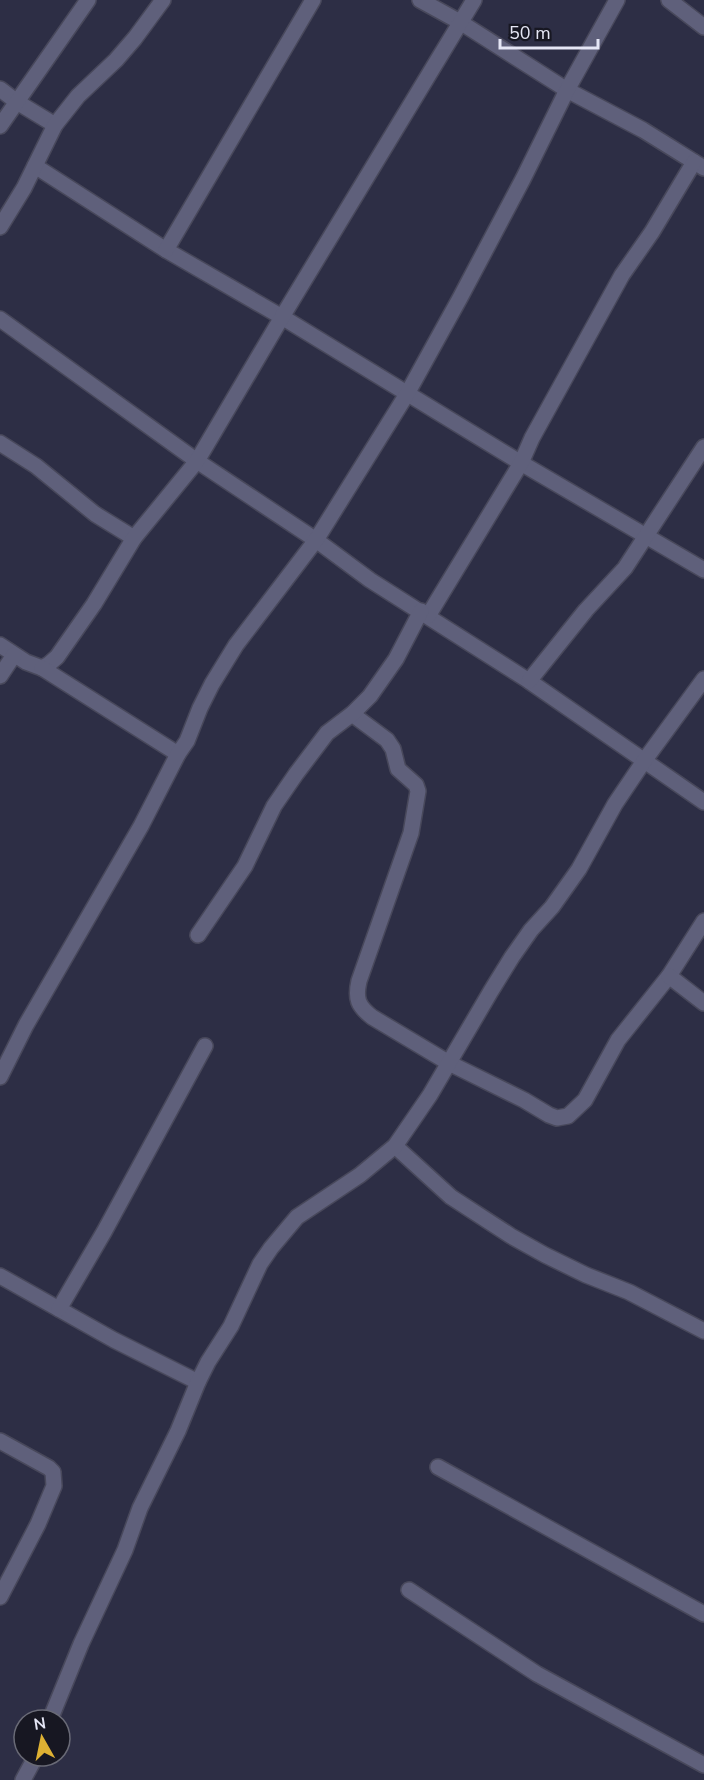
<svg xmlns="http://www.w3.org/2000/svg" width="704" height="1780" viewBox="0 0 704 1780" font-family="'Nunito Sans',sans-serif">
	<style>
		.lines { fill: none; stroke-linecap: round; stroke-linejoin: round }
		.minor-casing { stroke: #48485b; stroke-width: 18 }
		.tertiary-casing { stroke: #48485b; stroke-width: 18 }
		.minor { stroke: #5f607b; stroke-width: 15 }
		.tertiary { stroke: #5f607b; stroke-width: 15 }
	</style>
	<rect width="100%" height="100%" fill="#2d2e45"/>
	<g class="lines">
		<!-- minor casing -->
		<g class="minor-casing">
			<g id="minor">
				<polyline points="420,0 460,22 567,90 643,130 704,168"/>
				<polyline points="669,0 704,27"/>
				<polyline points="0,89 17,102 55,125"/>
				<polyline points="35,166 166,250 282,317 521,463 704,570"/>
				<polyline points="0,227 24,188 55,125 78,96 116,60 135,38 163,0"/>
				<polyline points="166,250 313,0"/>
				<polyline points="0,319 197,461 316,540 370,580 529,681 704,802"/>
				<polyline points="0,443 36,466 95,514 134,538"/>
				<polyline points="428,616 521,463 532,438 622,275 652,232 694,162"/>
				<polyline points="0,645 26,662 42,668 49,664 57,657 94,604 134,538 197,461 282,317 474,0"/>
				<polyline points="42,668 178,754"/>
				<polyline points="0,676 14,655"/>
				<polyline points="529,681 586,610 625,568 704,447"/>
				<path d="M352 714 387 740 393 749 398 769 416 785 418 791 411 833 359 981C355 999 358 1006 372 1017L449 1063 524 1100 549 1115 557 1118 568 1116 585 1100 618 1040 669 976 704 921"/>
				<polyline points="198,935 245,866 274,806 296,774 327,733 352,714 370,696 396,659 421,611"/>
				<polyline points="669,976 704,1003"/>
				<polyline points="0,1077 26,1025 141,826 178,754 187,741 200,708 212,684 236,645 316,540 407,394 460,298 523,179 567,90 617,0"/>
				<polyline points="395,1146 451,1197 511,1236 545,1255 586,1275 629,1292 704,1331"/>
				<polyline points="0,1276 114,1340 198,1382"/>
				<polyline points="59,1309 104,1232 205,1046"/>
				<polyline points="0,1441 49,1468 53,1472 54,1486 38,1524 0,1597"/>
				<polyline points="438,1467 704,1614"/>
				<polyline points="409,1590 537,1674 704,1765"/>
				<polyline points="50,1720 81,1644 125,1550 140,1508 178,1431 198,1382 208,1362 231,1326 260,1264 271,1248 297,1217 360,1175 395,1146 430,1095 491,991 512,957 531,930 552,907 579,869 615,804 644,761 704,679"/>
				<polyline points="23,1780 36,1756"/>
			</g>
		</g>
		<!-- tertiary casing -->
		<g class="tertiary-casing">
			<polyline id="tertiary" points="0,126 88,0"/>
		</g>
		<!-- minor -->
		<use href="#minor" class="minor"/>
		<!-- tertiary -->
		<use href="#tertiary" class="tertiary"/>
	</g>
	<!-- north arrow -->
	<g transform="translate(42 1738) rotate(351)"><circle r="28" fill="#171722" stroke="#696a76" stroke-width="1.5"/>
	<path d="M0-4.5L10 22L0 15L-10 22Z" fill="#deb133"/>
	<text y="-9" font-size="16" font-weight="bold" text-anchor="middle" fill="#e5e6f5">N</text>
	</g>
	<!-- scale -->
	<path d="M500 39v9h98v-9" fill="none" stroke="#e5e6f5" stroke-width="3"/>
	<text x="509" y="39" font-size="18" fill="#e5e6f5" stroke="#171722" stroke-width="4.5" paint-order="stroke">50 m</text>
</svg>
